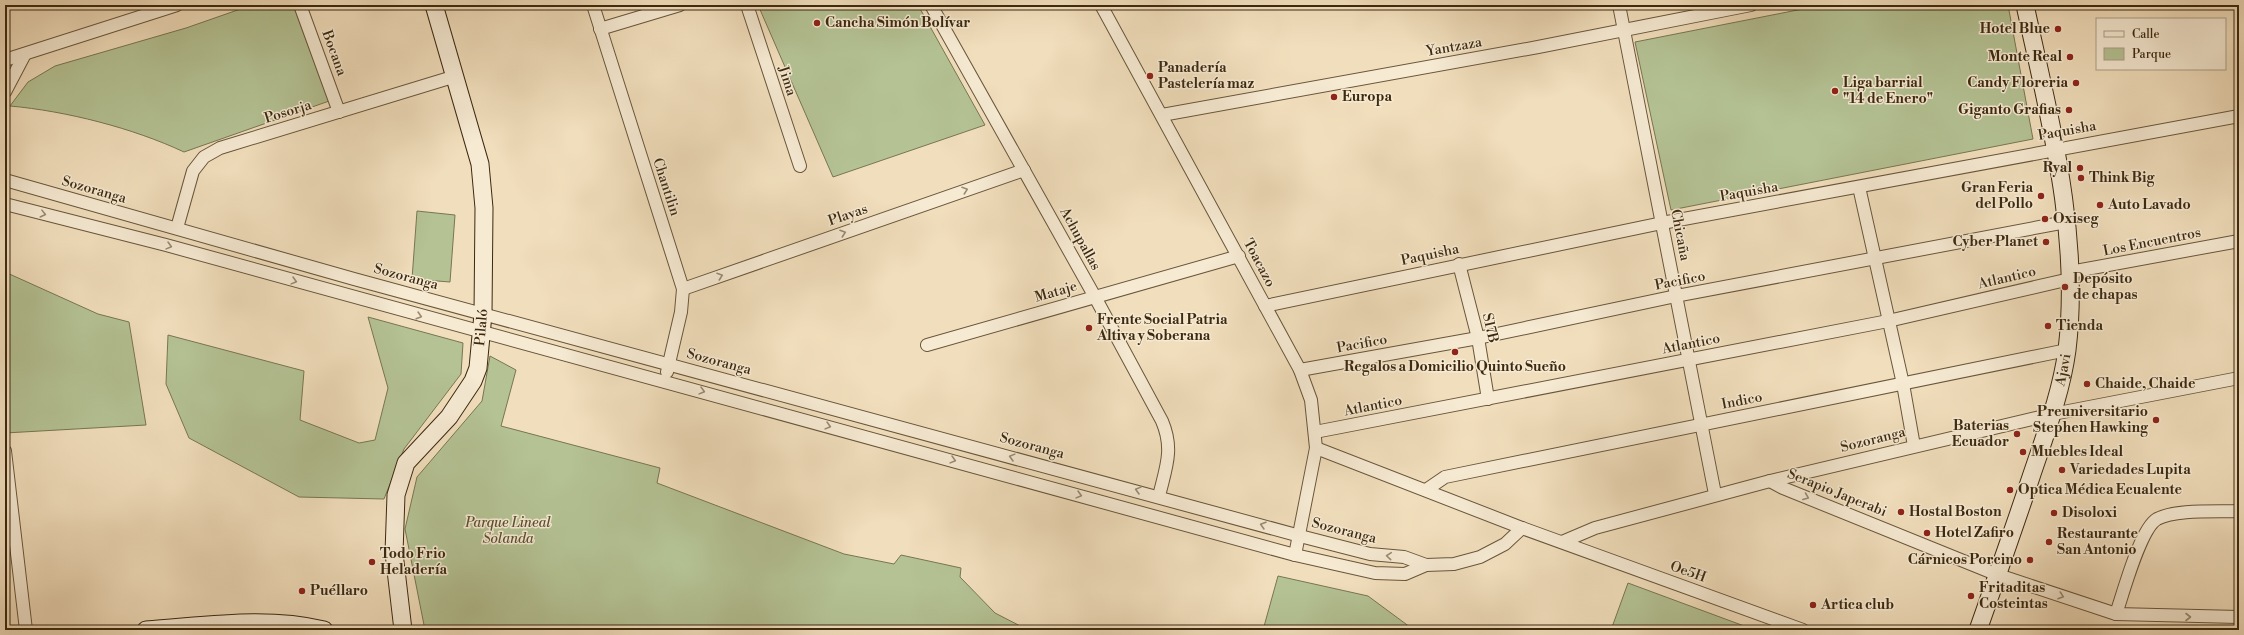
<svg xmlns="http://www.w3.org/2000/svg" width="2244" height="635" viewBox="0 0 2244 635" font-family="'Libre Bodoni',serif">
	<style>
		.green { fill: #b4c294; stroke: #787652 }
		.lines { fill: none; stroke-linecap: round; stroke-linejoin: round }
		.street-casing { stroke: #69563b; stroke-width: 14 }
		.secondary-casing { stroke: #3c2910; stroke-width: 19 }
		.street { stroke: #f6ead3; stroke-width: 12 }
		.secondary { stroke: #f6ead3; stroke-width: 17 }
		.oneway { stroke: #998a72 }
		.poi-dot { fill: #8f2418; stroke: #f6ead3; stroke-width: 1.5 }
		.labels { text-anchor: middle; dominant-baseline: central; stroke-width: 3; stroke-linejoin: round; paint-order: stroke }
		.poi-label { font-size: 14px; font-weight: bold; fill: #3c2910; stroke: #f6ead3; text-anchor: start }
		.street-label { font-size: 14px; fill: #3c2910; stroke: #f6ead3 }
		.park-label { font-size: 14px; font-style: italic; fill: #5a4f31; stroke: #f6ead3 }
	</style>
	<rect width="100%" height="100%" fill="#f1debc"/>
	<filter id="stains"><feTurbulence type="fractalNoise" baseFrequency=".005" numOctaves="4"/><feColorMatrix values="0 0 0 0 .2 0 0 0 0 .09 0 0 0 0 .02 0 0 0 .5 -.17"/></filter>
	<radialGradient id="worn" r=".72"><stop offset=".6" stop-color="#630" stop-opacity="0"/><stop offset="1" stop-color="#630" stop-opacity=".3"/></radialGradient>
	<!-- green -->
	<g class="green">
		<path d="M252 5H298L332 100 184 152C133 128 66 111 10 106L28 82 55 66 186 28Z"/>
		<polygon points="758,5 918,5 985,125 833,177"/>
		<polygon points="1823,5 2008,5 2033,139 1671,210 1635,42"/>
		<polygon points="417,211 455,215 450,282 412,279"/>
		<polygon points="5,272 98,314 129,322 146,425 5,433"/>
		<polygon points="368,317 463,343 461,374 404,449 384,499 299,497 189,438 166,384 168,335 304,371 300,420 359,443 375,440 388,388"/>
		<polygon points="490,356 516,370 501,426 660,468 657,483 844,554 894,564 901,555 961,568 960,577 995,613 1028,630 425,630 405,529 417,477 482,401"/>
		<polygon points="1278,576 1368,596 1414,630 1263,630"/>
		<polygon points="1628,583 1755,630 1611,630"/>
	</g>
	<g class="lines">
		<!-- street casing -->
		<g class="street-casing">
			<g id="street">
				<polyline points="300,5 339,112"/>
				<polyline points="593,5 683,289 681,312 667,372"/>
				<polyline points="747,5 800,166"/>
				<path d="M931 5 1095 297 1162 421C1174 449 1166 467 1159 496"/>
				<polyline points="1101,5 1300,370 1311,400 1316,448 1295,555"/>
				<polyline points="1619,5 1715,494"/>
				<polyline points="600,29 680,5"/>
				<polyline points="5,60 177,5"/>
				<polyline points="5,92 25,54"/>
				<polyline points="1162,115 1538,47 1751,5"/>
				<polyline points="5,180 354,279 1300,536 1370,554 1404,557 1426,565"/>
				<polyline points="1859,187 1903,384 1914,446"/>
				<polyline points="5,204 166,245 1295,555 1375,573 1405,574 1426,565 1454,564 1480,557 1505,544 1522,528"/>
				<polyline points="177,228 193,171 204,157 220,148 456,76"/>
				<polyline points="1459,264 1478,338 1488,399"/>
				<polyline points="2070,272 2239,241"/>
				<polyline points="683,289 1024,170"/>
				<polyline points="1265,306 1662,223 2239,116"/>
				<polyline points="927,345 1239,256"/>
				<polyline points="1300,370 1478,338 1676,296 2066,222"/>
				<polyline points="1315,432 1888,321 2070,279"/>
				<polyline points="1316,448 1522,528 1803,630"/>
				<polyline points="5,451 26,630"/>
				<polyline points="1770,481 1783,488 1998,575 2116,614 2239,617"/>
				<polyline points="1426,490 1445,477 2067,350"/>
				<polyline points="1562,542 1595,528 1770,481 2053,414 2239,378"/>
				<path d="M2116 614C2123 594 2140 529 2157 519 2176 509 2217 512 2239 511"/>
			</g>
		</g>
		<!-- secondary casing -->
		<g class="secondary-casing">
			<g id="secondary">
				<path d="M146 630C206 626 265 616 324 630"/>
				<path id="s1" d="M403 630 394 553 396 495 406 463 449 417 473 381 478 368 483 314 484 208 480 164 434 5"/>
				<path id="s2" d="M1978 630C1996 579 2014 528 2031 477 2045 435 2061 394 2067 350 2081 234 2049 117 2025 5"/>
			</g>
		</g>
		<!-- street -->
		<use href="#street" class="street"/>
		<!-- secondary -->
		<use href="#secondary" class="secondary"/>
	</g>
	<!-- one-way arrows -->
	<defs><path id="oneway-chevron" d="M-2-3.5L2.5 0L-2 3.5" fill="none" stroke-width="1.6" stroke-linecap="round" stroke-linejoin="round"/></defs>
	<g class="oneway">
		<use href="#oneway-chevron" transform="translate(965 190) rotate(-19)"/>
		<use href="#oneway-chevron" transform="translate(43 214) rotate(14)"/>
		<use href="#oneway-chevron" transform="translate(843 233) rotate(-19)"/>
		<use href="#oneway-chevron" transform="translate(169 246) rotate(15)"/>
		<use href="#oneway-chevron" transform="translate(720 276) rotate(-19)"/>
		<use href="#oneway-chevron" transform="translate(294 281) rotate(15)"/>
		<use href="#oneway-chevron" transform="translate(419 316) rotate(16)"/>
		<use href="#oneway-chevron" transform="translate(702 391) rotate(15)"/>
		<use href="#oneway-chevron" transform="translate(828 426) rotate(15)"/>
		<use href="#oneway-chevron" transform="translate(1012 457) rotate(-165)"/>
		<use href="#oneway-chevron" transform="translate(953 460) rotate(15)"/>
		<use href="#oneway-chevron" transform="translate(1138 490) rotate(-165)"/>
		<use href="#oneway-chevron" transform="translate(1079 495) rotate(15)"/>
		<use href="#oneway-chevron" transform="translate(1806 497) rotate(22)"/>
		<use href="#oneway-chevron" transform="translate(1263 525) rotate(-164)"/>
		<use href="#oneway-chevron" transform="translate(1389 556) rotate(-175)"/>
		<use href="#oneway-chevron" transform="translate(2061 596) rotate(19)"/>
		<use href="#oneway-chevron" transform="translate(2188 617)"/>
	</g>
	<!-- markers -->
	<g class="poi-dot">
		<circle cx="817" cy="23" r="4"/>
		<circle cx="2058" cy="29" r="4"/>
		<circle cx="2070" cy="57" r="4"/>
		<circle cx="1150" cy="76" r="4"/>
		<circle cx="2076" cy="83" r="4"/>
		<circle cx="1835" cy="91" r="4"/>
		<circle cx="1334" cy="97" r="4"/>
		<circle cx="2069" cy="110" r="4"/>
		<circle cx="2080" cy="168" r="4"/>
		<circle cx="2081" cy="178" r="4"/>
		<circle cx="2041" cy="196" r="4"/>
		<circle cx="2100" cy="205" r="4"/>
		<circle cx="2045" cy="219" r="4"/>
		<circle cx="2046" cy="242" r="4"/>
		<circle cx="2065" cy="287" r="4"/>
		<circle cx="2048" cy="326" r="4"/>
		<circle cx="1089" cy="328" r="4"/>
		<circle cx="1455" cy="352" r="4"/>
		<circle cx="2087" cy="384" r="4"/>
		<circle cx="2156" cy="420" r="4"/>
		<circle cx="2017" cy="434" r="4"/>
		<circle cx="2023" cy="452" r="4"/>
		<circle cx="2062" cy="470" r="4"/>
		<circle cx="2010" cy="490" r="4"/>
		<circle cx="1901" cy="512" r="4"/>
		<circle cx="2054" cy="513" r="4"/>
		<circle cx="1927" cy="533" r="4"/>
		<circle cx="2049" cy="542" r="4"/>
		<circle cx="2030" cy="560" r="4"/>
		<circle cx="372" cy="562" r="4"/>
		<circle cx="302" cy="591" r="4"/>
		<circle cx="1971" cy="596" r="4"/>
		<circle cx="1813" cy="605" r="4"/>
	</g>
	<g class="labels">
		<!-- poi labels -->
		<g class="poi-label">
			<text x="825" y="23">Cancha Simón Bolívar</text>
			<text x="2050" y="29" text-anchor="end">Hotel Blue</text>
			<text x="2062" y="57" text-anchor="end">Monte Real</text>
			<text x="1158" y="68">Panadería<tspan x="1158" dy="16">Pastelería maz</tspan></text>
			<text x="1843" y="83">Liga barrial<tspan x="1843" dy="16">"14 de Enero"</tspan></text>
			<text x="2068" y="83" text-anchor="end">Candy Floreria</text>
			<text x="1342" y="97">Europa</text>
			<text x="2061" y="110" text-anchor="end">Giganto Grafias</text>
			<text x="2072" y="168" text-anchor="end">Ryal</text>
			<text x="2089" y="178">Think Big</text>
			<text x="2033" y="188" text-anchor="end">Gran Feria<tspan x="2033" dy="16">del Pollo</tspan></text>
			<text x="2108" y="205">Auto Lavado</text>
			<text x="2053" y="219">Oxiseg</text>
			<text x="2038" y="242" text-anchor="end">Cyber Planet</text>
			<text x="2073" y="279">Depósito<tspan x="2073" dy="16">de chapas</tspan></text>
			<text x="1097" y="320">Frente Social Patria<tspan x="1097" dy="16">Altiva y Soberana</tspan></text>
			<text x="2056" y="326">Tienda</text>
			<text x="1455" y="367" text-anchor="middle">Regalos a Domicilio Quinto Sueño</text>
			<text x="2095" y="384">Chaide, Chaide</text>
			<text x="2148" y="412" text-anchor="end">Preuniversitario<tspan x="2148" dy="16">Stephen Hawking</tspan></text>
			<text x="2009" y="426" text-anchor="end">Baterias<tspan x="2009" dy="16">Ecuador</tspan></text>
			<text x="2031" y="452">Muebles Ideal</text>
			<text x="2070" y="470">Variedades Lupita</text>
			<text x="2018" y="490">Optica Médica Ecualente</text>
			<text x="1909" y="512">Hostal Boston</text>
			<text x="2062" y="513">Disoloxi</text>
			<text x="1935" y="533">Hotel Zafiro</text>
			<text x="2057" y="534">Restaurante<tspan x="2057" dy="16">San Antonio</tspan></text>
			<text x="380" y="554">Todo Frio<tspan x="380" dy="16">Heladería</tspan></text>
			<text x="2022" y="560" text-anchor="end">Cárnicos Porcino</text>
			<text x="1979" y="588">Fritaditas<tspan x="1979" dy="16">Costeintas</tspan></text>
			<text x="310" y="591">Puéllaro</text>
			<text x="1821" y="605">Artica club</text>
		</g>
		<!-- street labels -->
		<g class="street-label">
			<text transform="translate(1454 47) rotate(-10)">Yantzaza</text>
			<text transform="translate(334 53) rotate(70)">Bocana</text>
			<text transform="translate(787 81) rotate(72)">Jima</text>
			<text transform="translate(288 112) rotate(-17)">Posorja</text>
			<text transform="translate(2067 131) rotate(-10)">Paquisha</text>
			<text transform="translate(666 187) rotate(72)">Chantilin</text>
			<text transform="translate(94 190) rotate(16)">Sozoranga</text>
			<text transform="translate(1749 192) rotate(-10)">Paquisha</text>
			<text transform="translate(848 215) rotate(-19)">Playas</text>
			<text transform="translate(1680 235) rotate(79)">Chicaña</text>
			<text transform="translate(1080 239) rotate(61)">Achupallas</text>
			<text transform="translate(2152 242) rotate(-11)">Los Encuentros</text>
			<text transform="translate(1430 255) rotate(-12)">Paquisha</text>
			<text transform="translate(1259 263) rotate(62)">Toacazo</text>
			<text transform="translate(406 277) rotate(15)">Sozoranga</text>
			<text transform="translate(2007 278) rotate(-13)">Atlantico</text>
			<text transform="translate(1680 281) rotate(-11)">Pacifico</text>
			<text transform="translate(1056 292) rotate(-16)">Mataje</text>
			<text stroke="none"><textPath href="#s1" startOffset="330">Pilaló</textPath></text>
			<text transform="translate(1490 328) rotate(77)">S17B</text>
			<text transform="translate(1362 344) rotate(-10)">Pacifico</text>
			<text transform="translate(1691 344) rotate(-11)">Atlantico</text>
			<text transform="translate(719 362) rotate(15)">Sozoranga</text>
			<text stroke="none"><textPath href="#s2" startOffset="274">Ajavi</textPath></text>
			<text transform="translate(1742 401) rotate(-11)">Indico</text>
			<text transform="translate(1373 406) rotate(-11)">Atlantico</text>
			<text transform="translate(1873 440) rotate(-14)">Sozoranga</text>
			<text transform="translate(1032 446) rotate(15)">Sozoranga</text>
			<text transform="translate(1837 493) rotate(22)">Serapio Japerabi</text>
			<text transform="translate(1344 531) rotate(14)">Sozoranga</text>
			<text transform="translate(1688 572) rotate(20)">Oe5H</text>
		</g>
		<!-- park labels -->
		<g class="park-label">
			<text x="508" y="523">Parque Lineal<tspan x="508" dy="16">Solanda</tspan></text>
		</g>
	</g>
	<!-- margin -->
	<rect width="2244" height="635" fill="none" stroke="#f1debc" stroke-width="20"/>
	<rect x="6" y="6" width="2232" height="623" fill="none" stroke="#3c2910" stroke-width="2"/>
	<rect x="10" y="10" width="2224" height="615" fill="none" stroke="#3c2910"/>
	<!-- legend -->
	<rect x="2096" y="18" width="130" height="52" fill="#f6ead3" stroke="#ac9d85"/>
	<rect x="2104" y="31" width="20" height="6" fill="#f6ead3" stroke="#ac9d85"/>
	<text x="2132" y="38" font-size="12" fill="#3c2910">Calle</text>
	<rect x="2104" y="48" width="20" height="12" fill="#b4c294" stroke="#ac9d85"/>
	<text x="2132" y="58" font-size="12" fill="#3c2910">Parque</text>
	<rect width="100%" height="100%" filter="url(#stains)"/>
	<rect width="100%" height="100%" fill="url(#worn)"/>
</svg>
